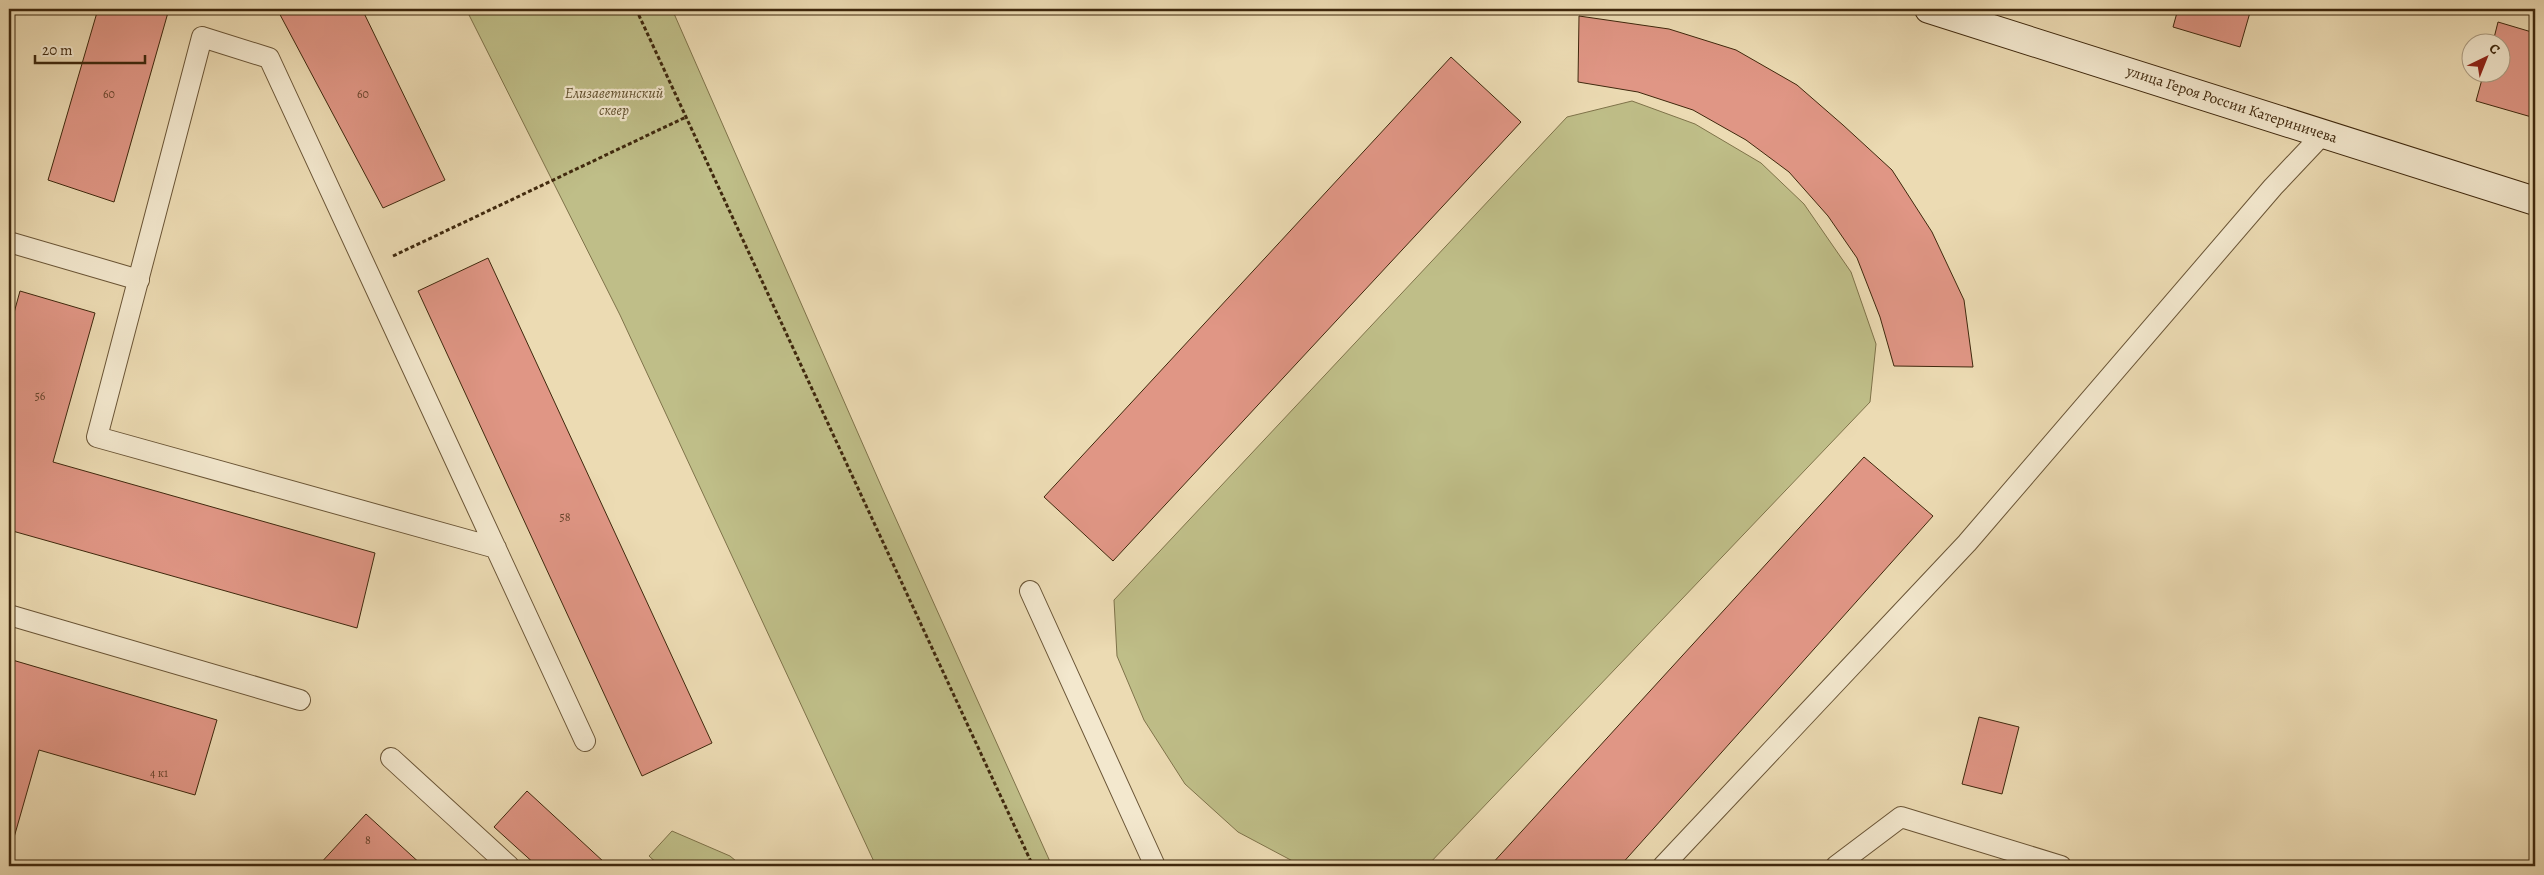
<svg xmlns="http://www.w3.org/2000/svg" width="2544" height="875" viewBox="0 0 2544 875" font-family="Alegreya,serif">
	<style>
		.green { fill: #bfbe88; stroke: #7f734a }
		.building { fill: #e09685; stroke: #3f280d }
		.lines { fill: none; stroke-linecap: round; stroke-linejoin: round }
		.lane-casing { stroke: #6a5536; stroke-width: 22 }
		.secondary-casing { stroke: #3f280d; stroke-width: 30 }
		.path { stroke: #3f280d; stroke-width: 3; stroke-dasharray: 4 2.5; stroke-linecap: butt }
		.lane { stroke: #f3e8ce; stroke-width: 20 }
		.secondary { stroke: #f3e8ce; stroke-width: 28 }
		.labels { text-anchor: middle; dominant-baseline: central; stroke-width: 4.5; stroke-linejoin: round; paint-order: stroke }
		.number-label { font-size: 12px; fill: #67442b }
		.park-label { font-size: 15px; font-style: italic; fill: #5f4e2c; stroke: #f3e8ce }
		.street-label { font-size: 15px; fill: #3f280d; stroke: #f3e8ce }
	</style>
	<rect width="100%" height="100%" fill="#ecdbb3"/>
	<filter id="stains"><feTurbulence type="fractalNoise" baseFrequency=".004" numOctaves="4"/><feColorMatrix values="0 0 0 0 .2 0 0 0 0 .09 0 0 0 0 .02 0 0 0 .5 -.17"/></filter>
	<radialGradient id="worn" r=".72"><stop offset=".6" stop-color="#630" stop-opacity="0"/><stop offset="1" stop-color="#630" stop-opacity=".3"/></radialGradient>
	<!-- green -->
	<g class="green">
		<polygon points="466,9 672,9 882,488 1052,866 876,866 620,315"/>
		<polygon points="1632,101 1695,124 1761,163 1804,204 1851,272 1876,344 1870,402 1427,866 1302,866 1238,832 1185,784 1144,720 1117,656 1114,600 1567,117"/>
		<polygon points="672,831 730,856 742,866 660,866 649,856"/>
	</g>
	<!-- building -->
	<g class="building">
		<polygon points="98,9 169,9 114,202 48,180"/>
		<polygon points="277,9 362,9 445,180 383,208"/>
		<polygon points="2178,9 2251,9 2240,47 2173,27"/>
		<polygon points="1579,16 1669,29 1736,50 1797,85 1843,125 1892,170 1932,232 1964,300 1973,367 1894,366 1880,317 1857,258 1828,216 1789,172 1746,140 1693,110 1638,92 1578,82"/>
		<polygon points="2498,22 2535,33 2535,118 2476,101 2484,72 2502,72 2502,42 2493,42"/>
		<polygon points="1451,57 1521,122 1113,561 1044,497"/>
		<polygon points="488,258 712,743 642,776 418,291"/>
		<polygon points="20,291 95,313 53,462 375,553 357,628 9,530 9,331"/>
		<polygon points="1864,457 1933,516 1620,866 1490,866"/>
		<polygon points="9,659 217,720 195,795 39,750 9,855"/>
		<polygon points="1979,717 2019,727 2002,794 1962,784"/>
		<polygon points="527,791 605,863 603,866 537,866 494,827"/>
		<polygon points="366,814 423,866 318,866"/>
	</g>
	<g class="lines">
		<!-- lane casing -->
		<g class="lane-casing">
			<g id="lane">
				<polyline points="9,242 139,280"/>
				<polyline points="496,548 97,437 202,37 269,58 585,741"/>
				<polyline points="1030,591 1155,866"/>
				<polyline points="9,615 300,700"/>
				<polyline points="391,758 509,866"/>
				<polyline points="1663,866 1967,543 2273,187 2324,133"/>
				<polyline points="1836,866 1901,817 2061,866"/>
			</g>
		</g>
		<!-- secondary casing -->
		<g class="secondary-casing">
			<polyline id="secondary" points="1929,9 2535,201"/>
		</g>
		<!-- path -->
		<g class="path">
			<polyline points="636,9 1033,866"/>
			<polyline points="393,256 686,117"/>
		</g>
		<!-- lane -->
		<use href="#lane" class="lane"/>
		<!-- secondary -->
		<use href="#secondary" class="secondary"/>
	</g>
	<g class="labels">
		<!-- number labels -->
		<g class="number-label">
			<text x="109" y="94">60</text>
			<text x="363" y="94">60</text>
			<text x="40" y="396">56</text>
			<text x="565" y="517">58</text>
			<text x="159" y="773">4 к1</text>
			<text x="368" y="840">8</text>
		</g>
		<!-- park labels -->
		<g class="park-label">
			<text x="614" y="93">Елизаветинский<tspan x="614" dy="17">сквер</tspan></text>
		</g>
		<!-- street labels -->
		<g class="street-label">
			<text transform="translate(2232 104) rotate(18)">улица Героя России Катериничева</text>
		</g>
	</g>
	<!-- margin -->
	<rect width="2544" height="875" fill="none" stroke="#ecdbb3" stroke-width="30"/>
	<rect x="10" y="10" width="2524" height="855" fill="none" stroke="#3f280d" stroke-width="2.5"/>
	<rect x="15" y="15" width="2514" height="845" fill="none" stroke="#3f280d"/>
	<!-- north arrow -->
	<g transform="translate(2486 58) rotate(43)"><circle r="24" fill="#f3e8ce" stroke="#ab9b81"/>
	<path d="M0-4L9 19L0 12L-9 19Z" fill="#8f2418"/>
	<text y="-8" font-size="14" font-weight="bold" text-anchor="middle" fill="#3f280d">С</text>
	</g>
	<!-- scale -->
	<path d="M35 55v8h110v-8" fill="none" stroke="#3f280d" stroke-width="2.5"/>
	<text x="42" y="55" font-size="15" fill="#3f280d" stroke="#f3e8ce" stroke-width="4" paint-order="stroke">20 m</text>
	<rect width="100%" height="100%" filter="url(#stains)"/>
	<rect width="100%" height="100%" fill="url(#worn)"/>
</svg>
